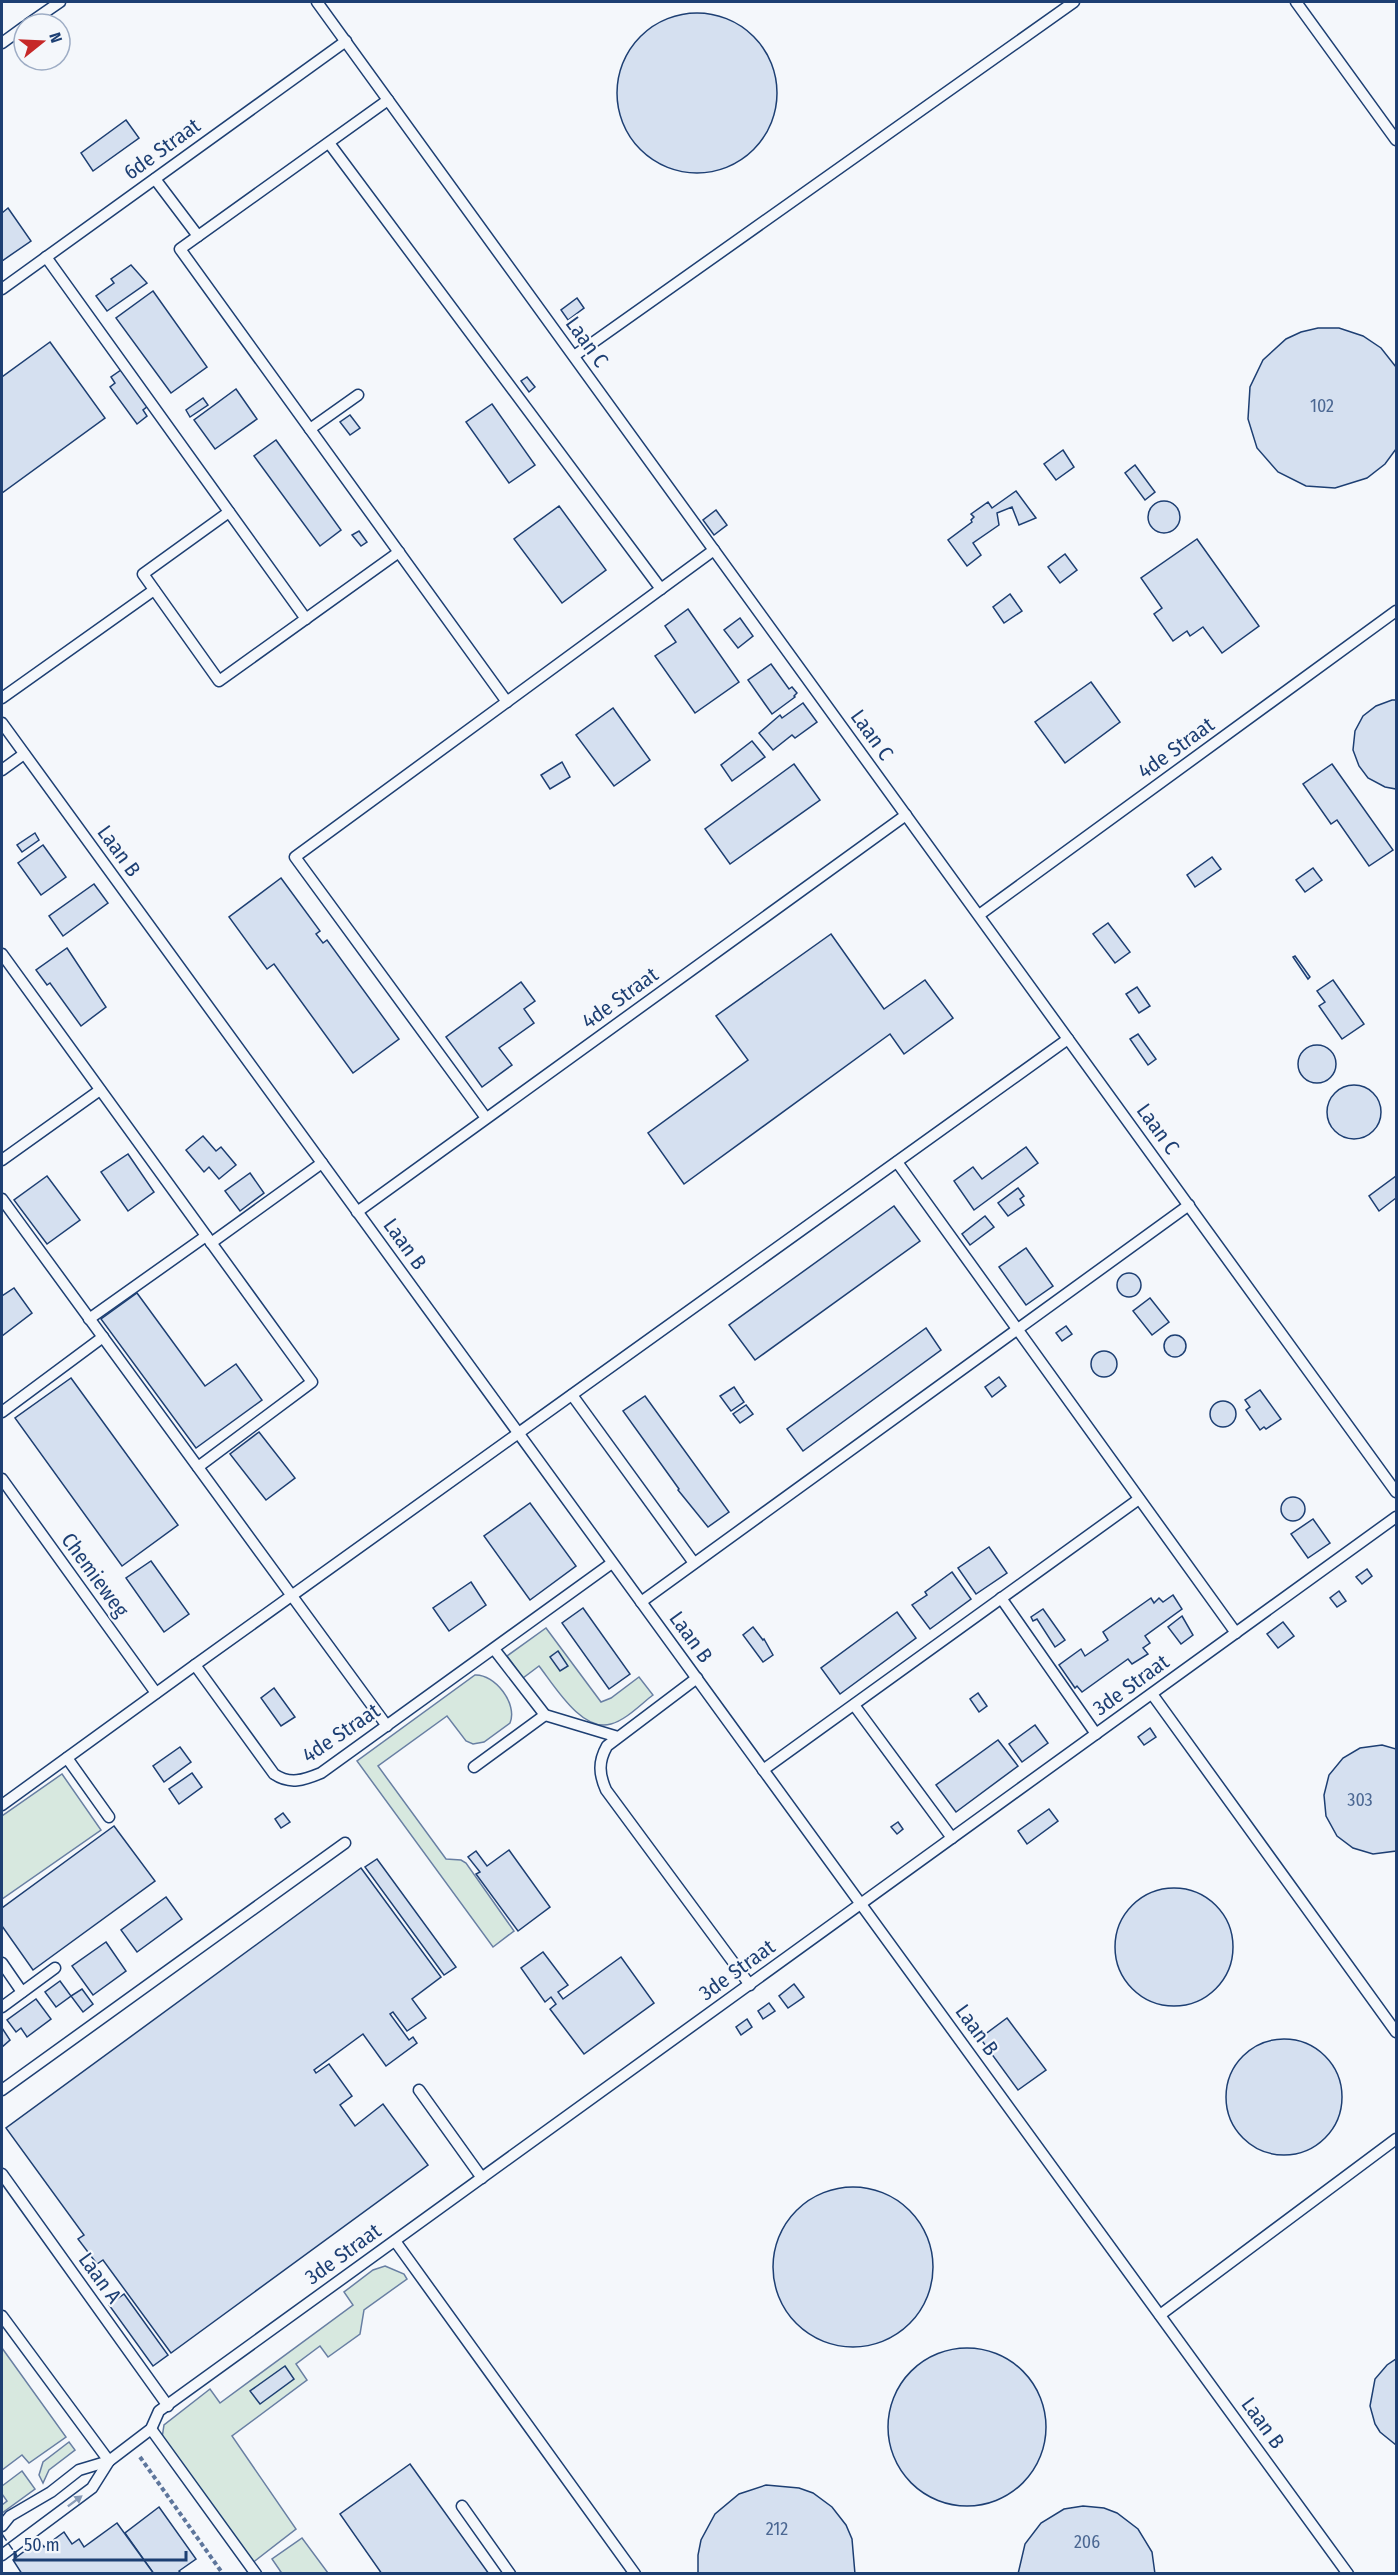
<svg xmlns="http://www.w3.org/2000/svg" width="1398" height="2575" viewBox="0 0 1398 2575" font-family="'Fira Sans Condensed',sans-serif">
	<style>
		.green { fill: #d7e8df; stroke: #687fa3; stroke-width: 1.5 }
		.building { fill: #d5e0f0; stroke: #1d3f73; stroke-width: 1.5 }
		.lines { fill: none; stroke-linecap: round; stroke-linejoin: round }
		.lane-casing { stroke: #1d3f73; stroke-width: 13 }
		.path { stroke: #5e769c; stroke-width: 4; stroke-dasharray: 4.5 3; stroke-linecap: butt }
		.lane { stroke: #f4f7fb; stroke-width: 10 }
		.fence { stroke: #1d3f73; stroke-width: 1.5; stroke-dasharray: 8 3; stroke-linecap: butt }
		.oneway { fill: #889bb7 }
		.labels { text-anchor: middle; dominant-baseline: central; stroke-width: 4.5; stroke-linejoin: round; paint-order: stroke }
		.number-label { font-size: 18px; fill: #4b6792 }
		.street-label { font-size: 21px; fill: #1d3f73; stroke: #f4f7fb }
	</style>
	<rect width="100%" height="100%" fill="#f4f7fb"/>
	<!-- green -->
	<g class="green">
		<path d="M546 1628 601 1702 611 1698 639 1677 653 1695C641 1704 626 1720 611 1724 582 1733 554 1685 539 1666L523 1678 507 1656Z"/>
		<path d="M475 1675C495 1674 518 1704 510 1723L484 1742 473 1744 466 1741 447 1716 378 1766 446 1859 461 1860 466 1863 514 1931 493 1947 357 1761Z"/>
		<polygon points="62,1774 101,1830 2,1899 2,1816"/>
		<polygon points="385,2266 404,2274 407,2279 364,2310 360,2334 328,2357 320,2346 296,2364 307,2380 232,2436 296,2529 251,2564 162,2438 164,2425 210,2389 220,2403 353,2305 344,2292 373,2270"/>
		<polygon points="2,2348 66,2437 29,2463 22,2455 2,2470"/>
		<polygon points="69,2442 75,2450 49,2470 43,2483 39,2475 43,2462"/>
		<polygon points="22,2471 35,2489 2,2513 2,2505 7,2501 2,2494 2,2486"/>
		<polygon points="302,2538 328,2573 279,2573 281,2572 272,2559"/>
	</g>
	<!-- building -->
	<g class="building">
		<circle cx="697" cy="93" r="80"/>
		<polygon points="126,120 139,138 93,171 81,153"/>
		<polygon points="8,208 31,241 2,261 2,213"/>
		<polygon points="131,265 147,283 107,311 96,296 114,283 111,279"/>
		<polygon points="153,291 207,367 171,393 116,318"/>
		<polygon points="577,298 584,308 568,320 561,310"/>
		<polygon points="1318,328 1339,328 1363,336 1381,348 1396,367 1396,449 1385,464 1367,478 1335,488 1306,486 1278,472 1257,448 1248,419 1250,387 1263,360 1286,339 1301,332"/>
		<polygon points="50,342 105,418 2,493 2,377"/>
		<polygon points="121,370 148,406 143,410 147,416 137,424 110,387 115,383 111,377"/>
		<polygon points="527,377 535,387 529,392 521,381"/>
		<polygon points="236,389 257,419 215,449 194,420"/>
		<polygon points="203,398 208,405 190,417 186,410"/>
		<polygon points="492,404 535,465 509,483 466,422"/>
		<polygon points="350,415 360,428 350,435 340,422"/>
		<polygon points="276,440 341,530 320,546 254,456"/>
		<polygon points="1063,450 1074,467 1056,480 1044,464"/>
		<polygon points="1135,465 1155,492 1145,500 1125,473"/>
		<polygon points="1016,491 1036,518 1019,525 1012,507 997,513 999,525 973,543 981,555 967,566 948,540 972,522 971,520 974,517 971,514 988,502 992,508"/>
		<circle cx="1164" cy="517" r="16"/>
		<polygon points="559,506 606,570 562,603 514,539"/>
		<polygon points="716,510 727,525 714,535 703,520"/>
		<polygon points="359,531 367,542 361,546 352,535"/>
		<polygon points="1197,539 1259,626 1222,653 1203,627 1190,636 1187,631 1173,641 1154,614 1162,608 1141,578"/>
		<polygon points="1065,554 1077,570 1060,583 1048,567"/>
		<polygon points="1010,594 1022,611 1004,623 993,607"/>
		<polygon points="688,609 739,682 695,713 655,656 676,642 665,626"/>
		<polygon points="740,618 753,636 738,648 724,630"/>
		<polygon points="771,664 789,689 792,687 797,693 794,696 795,697 772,714 748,680"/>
		<polygon points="1091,682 1120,722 1065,763 1035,722"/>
		<polygon points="1392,700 1396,700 1396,789 1385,787 1368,778 1359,766 1353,750 1355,731 1363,716 1376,706"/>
		<polygon points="803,703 817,722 795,738 792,735 773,750 759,733 780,715 782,718"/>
		<polygon points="613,708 650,760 614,786 576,735"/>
		<polygon points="752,741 765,757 732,781 721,765"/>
		<polygon points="562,762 570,777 550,789 541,775"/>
		<polygon points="794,764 820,800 730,864 705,829"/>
		<polygon points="1332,764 1393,850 1369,866 1337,820 1331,824 1303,784"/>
		<polygon points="35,833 39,840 22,852 17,845"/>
		<polygon points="43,845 66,877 41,895 18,863"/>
		<polygon points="1212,857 1221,869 1195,887 1187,875"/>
		<polygon points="1313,868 1322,880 1305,892 1296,880"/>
		<polygon points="281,878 320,931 316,934 323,943 327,940 399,1039 353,1073 274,964 267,969 229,917"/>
		<polygon points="94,884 108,903 63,936 49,916"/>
		<polygon points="1108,923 1130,952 1115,963 1093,934"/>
		<polygon points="831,934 884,1009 925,980 953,1018 904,1054 890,1034 684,1184 648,1133 748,1060 716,1016"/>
		<polygon points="67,948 106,1007 81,1026 50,983 47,985 36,970"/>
		<polygon points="1295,956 1310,977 1308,979 1293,957"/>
		<polygon points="1333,980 1364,1024 1342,1039 1319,1006 1325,1002 1317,991"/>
		<polygon points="521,982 535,1001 524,1009 534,1023 499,1048 512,1065 482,1087 446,1037"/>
		<polygon points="1137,987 1150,1006 1139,1013 1126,994"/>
		<polygon points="1138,1034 1156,1059 1148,1065 1130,1039"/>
		<circle cx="1317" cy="1064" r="19"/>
		<circle cx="1354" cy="1112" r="27"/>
		<polygon points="203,1136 216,1151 221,1147 236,1165 219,1179 209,1167 204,1172 186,1150"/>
		<polygon points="1026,1147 1038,1163 974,1210 954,1181 973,1167 982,1179"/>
		<polygon points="128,1154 154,1192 128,1211 101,1172"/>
		<polygon points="250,1173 264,1193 240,1211 225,1191"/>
		<polygon points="47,1176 80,1220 47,1244 14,1200"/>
		<polygon points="1396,1176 1396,1198 1379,1211 1369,1196"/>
		<polygon points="1018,1188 1024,1196 1020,1199 1024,1205 1008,1216 998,1203"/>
		<polygon points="894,1206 920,1241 755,1360 729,1325"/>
		<polygon points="985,1216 994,1227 970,1245 962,1234"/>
		<polygon points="1026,1248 1053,1286 1026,1305 999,1267"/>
		<circle cx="1129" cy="1285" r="12"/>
		<polygon points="14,1288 32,1313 2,1336 2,1296"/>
		<polygon points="137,1293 205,1386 236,1364 262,1400 196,1448 101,1319"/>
		<polygon points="1150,1298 1169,1322 1152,1335 1133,1311"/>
		<polygon points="1066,1326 1072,1334 1062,1341 1056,1333"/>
		<polygon points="926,1328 941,1350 803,1451 787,1429"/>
		<circle cx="1175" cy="1346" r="11"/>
		<circle cx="1104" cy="1364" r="13"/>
		<polygon points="999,1377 1006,1386 992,1397 985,1387"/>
		<polygon points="71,1378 178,1525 122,1566 15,1418"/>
		<polygon points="734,1387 744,1402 731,1411 720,1396"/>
		<polygon points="1260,1390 1281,1419 1266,1429 1264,1427 1260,1430 1246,1410 1250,1407 1245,1400"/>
		<polygon points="645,1396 729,1512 708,1527 678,1490 679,1489 623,1411"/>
		<circle cx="1223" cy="1414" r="13"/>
		<polygon points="746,1405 753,1414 740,1423 733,1414"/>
		<polygon points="259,1432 295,1478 266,1500 230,1454"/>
		<circle cx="1293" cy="1509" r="12"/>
		<polygon points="530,1503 576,1566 530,1600 484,1536"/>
		<polygon points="1313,1519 1330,1543 1308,1558 1291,1534"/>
		<polygon points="989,1547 1007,1573 976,1594 958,1568"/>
		<polygon points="151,1561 189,1614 164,1632 126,1578"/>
		<polygon points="1367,1569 1372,1576 1362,1584 1356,1577"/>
		<polygon points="952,1572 971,1599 930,1629 912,1605 927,1595 925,1592"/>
		<polygon points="471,1582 486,1605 449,1631 433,1608"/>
		<polygon points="1339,1591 1346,1601 1337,1607 1330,1598"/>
		<polygon points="1173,1595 1182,1609 1145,1636 1150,1643 1143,1648 1148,1654 1132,1664 1128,1659 1082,1692 1077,1686 1075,1688 1059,1665 1081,1649 1085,1656 1108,1640 1103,1632 1151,1598 1154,1603 1159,1598 1163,1602"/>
		<polygon points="583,1608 630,1674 609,1689 562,1623"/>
		<polygon points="1043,1609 1065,1640 1055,1647 1037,1619 1033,1621 1031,1617"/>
		<polygon points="897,1612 916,1638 840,1694 821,1668"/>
		<polygon points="1182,1616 1193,1635 1181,1644 1168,1627"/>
		<polygon points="1283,1622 1294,1636 1278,1648 1267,1634"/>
		<polygon points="753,1627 763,1640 764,1639 773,1655 763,1662 743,1635"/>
		<polygon points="558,1651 568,1666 560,1671 550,1657"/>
		<polygon points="274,1688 295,1717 281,1726 261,1698"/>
		<polygon points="978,1693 987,1706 979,1712 970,1699"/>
		<polygon points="1035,1725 1048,1743 1022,1762 1009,1744"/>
		<polygon points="1150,1728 1156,1737 1144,1745 1138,1737"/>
		<polygon points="998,1740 1018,1766 956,1812 936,1785"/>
		<polygon points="1382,1745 1396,1749 1396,1851 1373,1854 1353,1848 1337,1836 1326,1816 1324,1795 1329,1775 1343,1758 1360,1748"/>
		<polygon points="180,1747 191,1762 164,1782 153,1766"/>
		<polygon points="192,1773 202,1787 179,1804 169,1789"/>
		<polygon points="1049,1809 1058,1821 1027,1844 1018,1831"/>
		<polygon points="283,1813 290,1822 281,1828 275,1819"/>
		<polygon points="898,1822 903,1829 897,1834 891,1827"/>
		<polygon points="114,1826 155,1881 33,1970 2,1926 2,1908"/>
		<polygon points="509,1850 550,1907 518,1931 476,1874 480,1872 468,1857 476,1851 487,1866"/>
		<polygon points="377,1859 456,1967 444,1975 365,1867"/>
		<polygon points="361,1868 441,1977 412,1999 426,2018 407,2031 393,2012 390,2014 409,2040 413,2037 417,2043 386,2066 363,2034 314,2070 316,2073 329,2064 352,2096 340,2105 355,2126 383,2104 428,2165 171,2353 103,2260 97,2264 78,2239 84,2235 6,2128"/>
		<circle cx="1174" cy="1947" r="59"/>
		<polygon points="166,1897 182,1919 137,1952 121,1930"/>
		<polygon points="106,1942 126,1971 93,1995 72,1966"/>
		<polygon points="543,1952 568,1985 558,1992 563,1999 621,1957 654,2003 584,2054 550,2009 556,2004 551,1997 545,2002 521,1968"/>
		<polygon points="60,1981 71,1996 56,2007 45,1992"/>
		<polygon points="794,1984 804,1997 788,2008 779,1996"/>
		<polygon points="82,1989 93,2004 83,2012 71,1996"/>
		<polygon points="36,1999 51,2019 27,2037 21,2028 16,2032 7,2020"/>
		<polygon points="769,2003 775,2011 763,2019 758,2011"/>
		<polygon points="1007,2018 1046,2070 1018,2090 980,2038"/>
		<polygon points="747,2019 752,2027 741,2035 736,2027"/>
		<polygon points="2,2028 10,2040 2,2047"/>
		<circle cx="1284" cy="2097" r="58"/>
		<circle cx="853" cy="2267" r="80"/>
		<polygon points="124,2294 168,2355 153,2366 109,2305"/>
		<circle cx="967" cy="2427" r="79"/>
		<polygon points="1396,2359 1396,2445 1380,2432 1375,2424 1370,2406 1375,2379 1387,2365"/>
		<polygon points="285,2366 294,2379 260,2404 250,2391"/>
		<polygon points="410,2464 489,2574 382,2574 340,2514"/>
		<polygon points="766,2485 799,2488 813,2493 832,2507 846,2525 852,2539 855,2574 698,2574 698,2555 701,2540 715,2514 739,2494"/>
		<polygon points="1083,2506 1104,2508 1117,2513 1138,2529 1152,2552 1155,2574 1018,2574 1025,2544 1041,2523 1064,2509"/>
		<polygon points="159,2507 196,2559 179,2571 182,2574 154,2574 125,2533"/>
		<polygon points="117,2523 154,2574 22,2574 13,2560 39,2540 44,2547 64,2532 72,2544 79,2539 84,2547"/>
	</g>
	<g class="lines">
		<!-- lane casing -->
		<g class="lane-casing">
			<g id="lane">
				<polyline points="317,2 1396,1492"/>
				<polyline points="1296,2 1396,140"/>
				<polyline points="28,24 60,2"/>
				<polyline points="2,43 24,27"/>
				<polyline points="388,100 180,249 507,702"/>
				<polyline points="329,143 661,589"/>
				<polyline points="155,179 198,236"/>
				<polyline points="46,257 306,619"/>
				<polyline points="2,289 346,41"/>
				<polyline points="574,356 1074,2"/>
				<polyline points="310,429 358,395"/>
				<polyline points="229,512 143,574 219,681 399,552"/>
				<polyline points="2,698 154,590"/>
				<polyline points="2,723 1348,2574"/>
				<polyline points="2,770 24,754"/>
				<polyline points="979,915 1396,611"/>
				<polyline points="2,954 312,1382 198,1467"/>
				<polyline points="486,1118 295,857 714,550"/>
				<polyline points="2,1160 100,1090"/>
				<polyline points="897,1162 1236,1633"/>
				<polyline points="2,1199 387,1726"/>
				<polyline points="357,1212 906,815"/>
				<polyline points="211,1243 322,1163"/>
				<polyline points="89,1319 206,1236"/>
				<polyline points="572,1395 694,1563"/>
				<polyline points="2,1412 103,1337"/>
				<polyline points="2,1479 156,1693"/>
				<polyline points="1001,1598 1096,1734"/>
				<polyline points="641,1602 1189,1205"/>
				<polyline points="494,1649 545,1715 618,1737"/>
				<polyline points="195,1665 1068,1039"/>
				<path d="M697 1678 607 1746C598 1762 599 1774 606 1790L750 1985"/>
				<polyline points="1152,1694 1396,2032"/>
				<polyline points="854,1705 952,1838"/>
				<polyline points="67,1758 109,1817"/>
				<polyline points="474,1767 545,1715"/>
				<polyline points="763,1770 1139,1499"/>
				<path d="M2 1805 195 1665 274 1774C290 1785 304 1780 321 1773L612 1563"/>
				<polyline points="2,1963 22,1992"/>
				<polyline points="2,2007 55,1968"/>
				<polyline points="2,2090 345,1843"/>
				<polyline points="419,2090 482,2178"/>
				<polyline points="2,2174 168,2406"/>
				<polyline points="395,2241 635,2574"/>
				<polyline points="1160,2315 1396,2139"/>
				<polyline points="2,2316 109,2461"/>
				<polyline points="151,2429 256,2574"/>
				<polyline points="462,2506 510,2574"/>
				<polyline points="2,2526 10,2516 51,2492 79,2470 109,2461 151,2429 159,2411 1396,1517"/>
				<polyline points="2,2555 92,2488 109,2461"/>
			</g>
		</g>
		<!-- path -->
		<polyline class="path" points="140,2457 223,2574"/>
		<!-- lane -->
		<use href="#lane" class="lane"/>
		<!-- fence -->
		<polyline class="fence" points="2,2534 17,2556"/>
	</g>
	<!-- one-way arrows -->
	<defs><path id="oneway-solid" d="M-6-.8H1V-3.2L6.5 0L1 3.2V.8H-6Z" transform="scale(1.5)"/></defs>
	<use class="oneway" href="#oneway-solid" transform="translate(75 2501) rotate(-37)"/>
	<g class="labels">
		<!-- number labels -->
		<g class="number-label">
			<text x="1322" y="406">102</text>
			<text x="1360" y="1800">303</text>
			<text x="777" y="2529">212</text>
			<text x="1087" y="2542">206</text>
		</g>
		<!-- street labels -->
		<g class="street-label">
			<text transform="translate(162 149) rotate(-36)">6de Straat</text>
			<text transform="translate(587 342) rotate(54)">Laan C</text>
			<text transform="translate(872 735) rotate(54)">Laan C</text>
			<text transform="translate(1176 748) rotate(-36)">4de Straat</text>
			<text transform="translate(119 851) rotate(54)">Laan B</text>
			<text transform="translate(620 998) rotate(-36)">4de Straat</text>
			<text transform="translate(1158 1129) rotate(54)">Laan C</text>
			<text transform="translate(405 1244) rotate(54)">Laan B</text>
			<text transform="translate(95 1575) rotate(54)">Chemieweg</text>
			<text transform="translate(691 1637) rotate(54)">Laan B</text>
			<text transform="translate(1131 1685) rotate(-36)">3de Straat</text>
			<text transform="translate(341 1733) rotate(-34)">4de Straat</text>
			<text transform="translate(737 1970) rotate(-36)">3de Straat</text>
			<text transform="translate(977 2030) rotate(54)">Laan B</text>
			<text transform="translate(343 2254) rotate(-36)">3de Straat</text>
			<text transform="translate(100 2278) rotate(54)">Laan A</text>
			<text transform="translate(1263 2423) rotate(54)">Laan B</text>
		</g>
	</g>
	<!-- border -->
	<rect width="1398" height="2575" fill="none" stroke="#1d3f73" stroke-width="6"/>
	<!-- north arrow -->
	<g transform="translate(42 42) rotate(72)"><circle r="28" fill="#f4f7fb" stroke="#9eadc5" stroke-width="1.5"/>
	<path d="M0-4.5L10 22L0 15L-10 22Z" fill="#c62828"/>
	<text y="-9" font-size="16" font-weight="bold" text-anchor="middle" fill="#1d3f73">N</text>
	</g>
	<!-- scale -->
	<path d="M15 2551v9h171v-9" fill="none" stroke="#1d3f73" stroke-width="3"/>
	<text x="24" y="2551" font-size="18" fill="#1d3f73" stroke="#f4f7fb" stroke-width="4.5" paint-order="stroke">50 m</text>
</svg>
